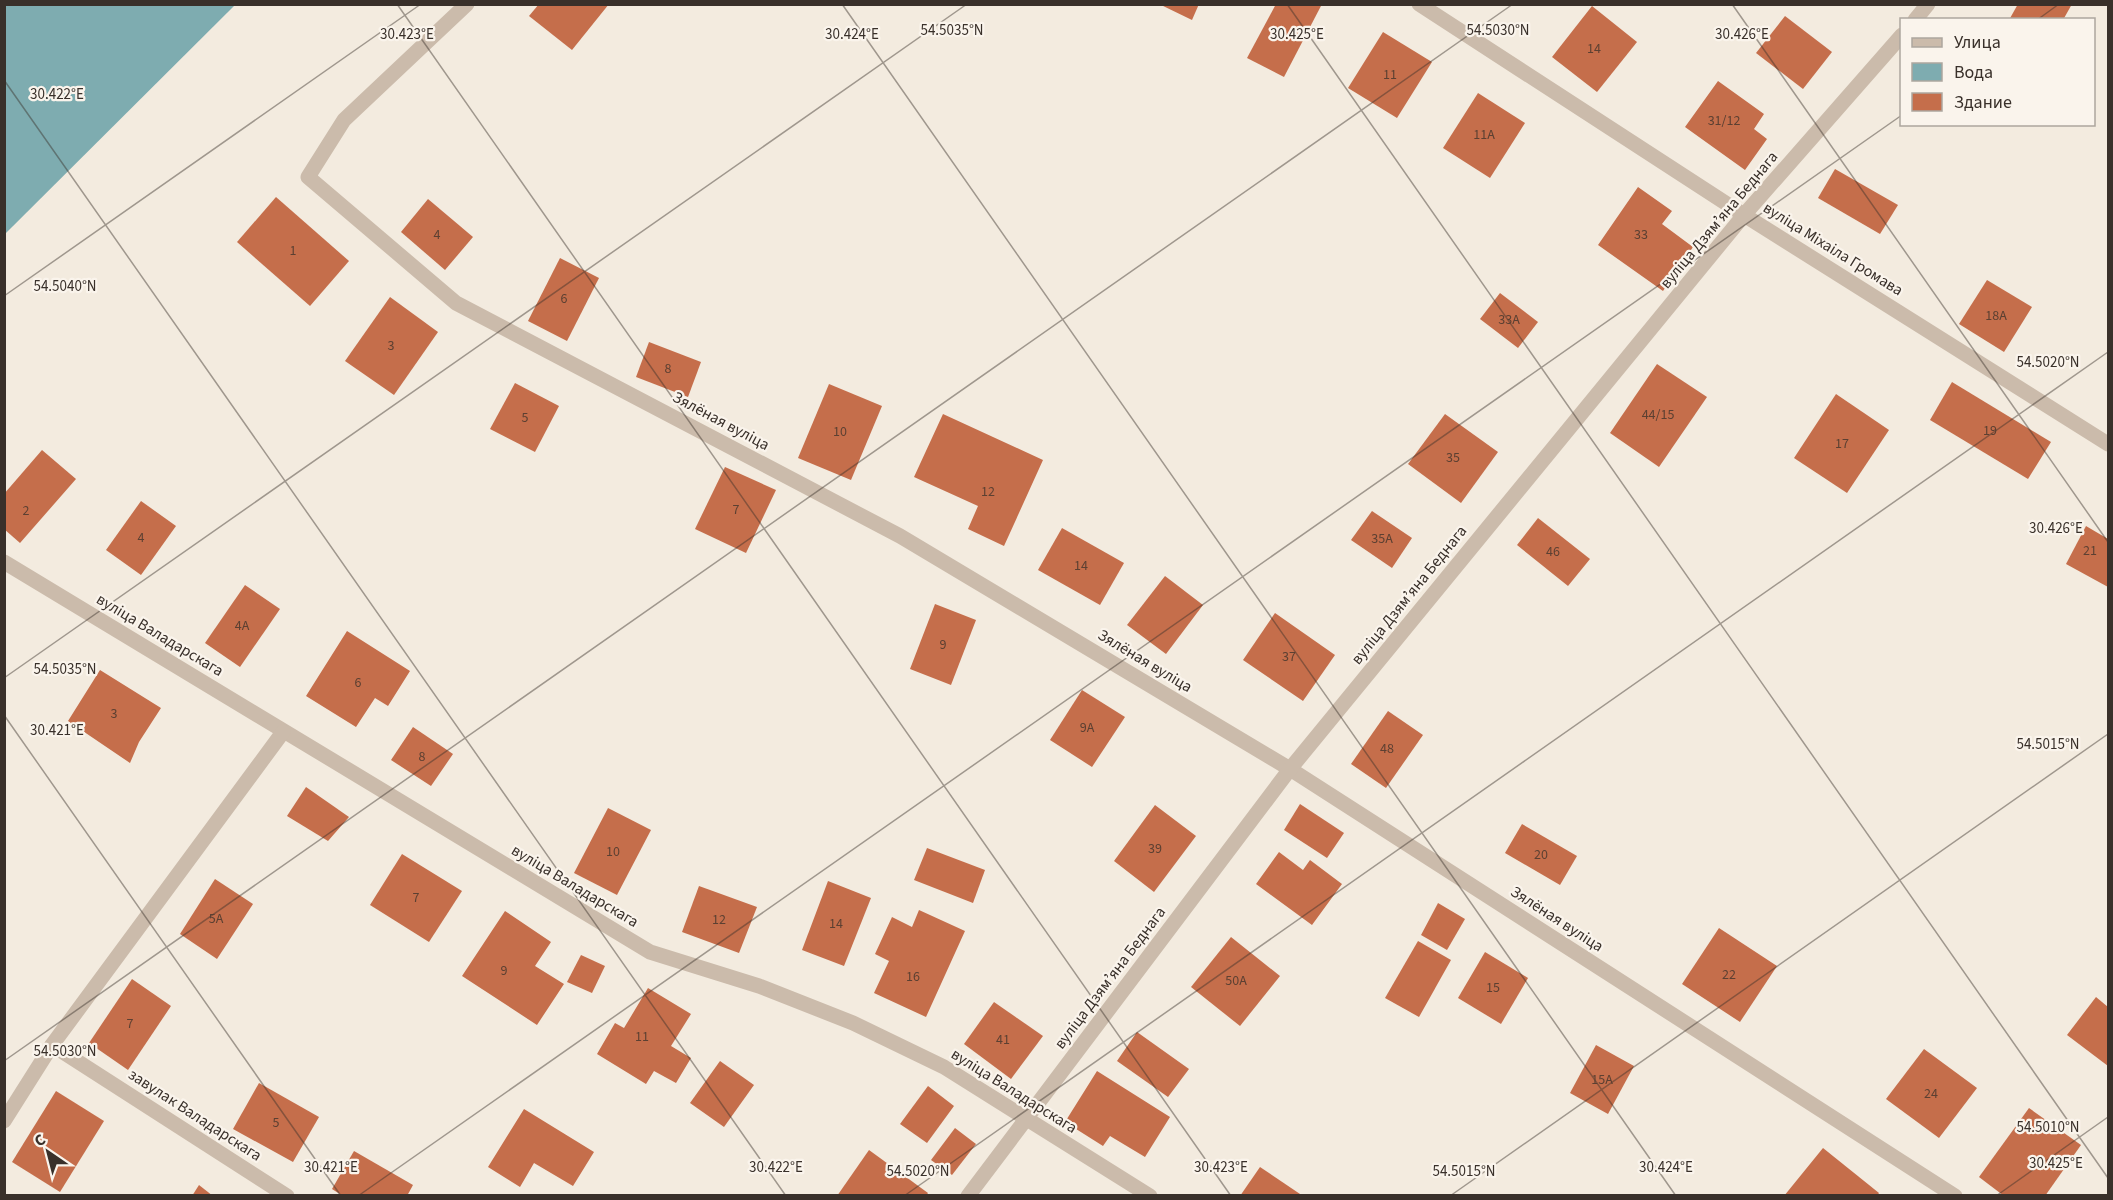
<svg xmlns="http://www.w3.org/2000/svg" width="2113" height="1200" viewBox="0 0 2113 1200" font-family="'Source Sans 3',sans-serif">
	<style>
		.water { fill: #7eacb0 }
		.building { fill: #c56e4b }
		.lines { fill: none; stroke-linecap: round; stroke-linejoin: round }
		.minor { stroke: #cbbbab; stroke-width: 15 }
		.ticks { fill: none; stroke: #39302a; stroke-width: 1.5; stroke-opacity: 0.45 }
		.labels { text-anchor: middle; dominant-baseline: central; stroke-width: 4.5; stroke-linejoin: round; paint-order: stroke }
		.number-label { font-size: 14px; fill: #5c4032 }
		.street-label { font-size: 16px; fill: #39302a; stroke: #faf4ec }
		.ticks-label { font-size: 15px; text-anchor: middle; fill: #39302a; stroke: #faf4ec; stroke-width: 4.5; stroke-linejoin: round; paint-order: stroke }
	</style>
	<rect width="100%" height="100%" fill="#f3ebdf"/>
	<!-- water -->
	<polygon class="water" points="5,4 235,4 235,5 5,234"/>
	<!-- building -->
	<g class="building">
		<polygon points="539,4 609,4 572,50 529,16"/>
		<polygon points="1159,4 1199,4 1192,20"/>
		<polygon points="1276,4 1322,4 1284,77 1247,58"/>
		<polygon points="2018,4 2072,4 2063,20 2009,20"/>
		<polygon points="1592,6 1637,42 1597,92 1552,57"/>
		<polygon points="1785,16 1832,52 1803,89 1756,53"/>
		<polygon points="1383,32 1432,62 1397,118 1348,88"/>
		<polygon points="1718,81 1764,114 1754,129 1767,139 1745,170 1685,127"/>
		<polygon points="1478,93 1525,123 1490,178 1443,148"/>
		<polygon points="1835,169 1898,205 1880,234 1818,198"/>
		<polygon points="1638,187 1672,211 1662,224 1693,247 1663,291 1598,245"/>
		<polygon points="276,197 349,261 310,306 237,242"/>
		<polygon points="428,199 473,237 445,270 401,232"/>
		<polygon points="560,258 599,278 567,341 528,321"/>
		<polygon points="1987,280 2032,307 2004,352 1959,324"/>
		<polygon points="1500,293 1538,322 1518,348 1480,319"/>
		<polygon points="390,297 438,332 394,395 345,361"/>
		<polygon points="649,342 701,362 688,397 636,377"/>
		<polygon points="1657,364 1707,397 1659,467 1610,433"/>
		<polygon points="1952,382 2051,442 2028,479 1930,420"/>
		<polygon points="515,383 559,406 535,452 490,429"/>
		<polygon points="829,384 882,406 851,480 798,458"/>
		<polygon points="1836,394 1889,430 1847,493 1794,458"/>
		<polygon points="943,414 1043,460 1004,546 968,529 978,506 914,477"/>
		<polygon points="1445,414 1498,452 1461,503 1408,464"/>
		<polygon points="42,450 76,479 20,543 4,529 4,494"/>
		<polygon points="725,467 776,490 746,553 695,529"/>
		<polygon points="141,501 176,526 141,575 106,550"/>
		<polygon points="1372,511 1412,538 1392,568 1351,540"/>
		<polygon points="1538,518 1590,559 1568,586 1517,545"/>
		<polygon points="2086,526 2108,539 2108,587 2066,564"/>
		<polygon points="1062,528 1124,563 1100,605 1038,570"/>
		<polygon points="1165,576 1203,605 1166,654 1127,625"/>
		<polygon points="245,585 280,609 240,667 205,643"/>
		<polygon points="935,604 976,620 951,685 910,669"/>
		<polygon points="1275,613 1335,655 1303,701 1243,660"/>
		<polygon points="347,631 410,671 388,706 375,698 356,727 306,696"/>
		<polygon points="100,670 161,708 139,742 130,763 68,721"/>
		<polygon points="1082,690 1125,717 1092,767 1050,740"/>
		<polygon points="1388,711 1423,735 1386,788 1351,764"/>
		<polygon points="413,727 453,754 431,786 391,760"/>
		<polygon points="306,787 349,817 328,841 287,816"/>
		<polygon points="1300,804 1344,833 1327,858 1284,830"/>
		<polygon points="1155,805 1196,836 1154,892 1114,861"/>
		<polygon points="608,808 651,830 617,895 574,873"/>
		<polygon points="1522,824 1577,856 1560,885 1505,853"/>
		<polygon points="927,848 985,870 973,903 914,880"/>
		<polygon points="1279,852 1303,870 1310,860 1342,884 1312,925 1256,884"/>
		<polygon points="402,854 462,891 429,942 370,905"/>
		<polygon points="215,879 253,904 217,959 180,934"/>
		<polygon points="828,881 871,898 844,966 802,950"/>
		<polygon points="699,886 757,907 739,953 682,932"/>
		<polygon points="1438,903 1465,919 1447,950 1421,935"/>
		<polygon points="919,910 965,931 926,1017 874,993 889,961 875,954 892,917 912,927"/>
		<polygon points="505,911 551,942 535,966 564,984 537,1025 462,976"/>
		<polygon points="1719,928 1777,966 1740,1022 1682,984"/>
		<polygon points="1231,937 1280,976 1240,1026 1191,987"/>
		<polygon points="1418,941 1451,960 1419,1017 1385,998"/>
		<polygon points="1485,952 1528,978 1501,1024 1458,998"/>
		<polygon points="581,955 605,966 592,993 567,982"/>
		<polygon points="132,979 171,1006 128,1070 89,1043"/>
		<polygon points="648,988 691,1014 671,1046 691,1058 676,1083 654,1071 646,1084 597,1054 615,1023 624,1028"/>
		<polygon points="2096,997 2108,1007 2108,1066 2067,1035"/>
		<polygon points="994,1002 1043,1036 1011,1079 964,1044"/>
		<polygon points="1137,1032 1189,1069 1168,1097 1117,1061"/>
		<polygon points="1596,1045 1634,1066 1608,1114 1570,1093"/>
		<polygon points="1924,1049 1977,1088 1939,1138 1886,1099"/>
		<polygon points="720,1061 754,1085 724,1127 690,1103"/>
		<polygon points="1097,1071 1170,1117 1145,1157 1110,1136 1103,1146 1065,1122"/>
		<polygon points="259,1083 319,1117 293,1162 233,1129"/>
		<polygon points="928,1086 954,1106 927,1143 900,1124"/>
		<polygon points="56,1091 104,1121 60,1192 12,1162"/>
		<polygon points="2029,1108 2081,1145 2045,1196 2004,1196 1979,1177"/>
		<polygon points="524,1109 594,1152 573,1186 534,1163 520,1187 488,1167"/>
		<polygon points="955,1128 976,1144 952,1175 931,1160"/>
		<polygon points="1823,1148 1879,1193 1877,1196 1784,1196"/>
		<polygon points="869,1150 928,1193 926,1196 837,1196"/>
		<polygon points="354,1151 413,1185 407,1196 343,1196 332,1189"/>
		<polygon points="1260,1167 1303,1196 1240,1196"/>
		<polygon points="199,1185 213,1196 192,1196"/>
	</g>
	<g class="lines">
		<!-- minor -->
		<g class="minor">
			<polyline points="467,4 344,120 308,177 456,303 900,536 1290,769 1955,1196"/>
			<polyline points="1419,4 1744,215 2108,444"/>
			<polyline points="1915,20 1928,4"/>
			<polyline points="4,562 650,952 759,986 853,1023 944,1067 1150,1196"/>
			<polyline points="52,1045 287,1196"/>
			<polyline points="4,1121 52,1045 283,732"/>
			<polyline points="968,1196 1290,769 1744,215 1902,35"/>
		</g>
	</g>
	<!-- ticks -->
	<path class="ticks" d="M397 4 1231 1196M842 4 1676 1196M1287 4 2108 1178M1732 4 2108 542M2037 20 2059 4M4 80 786 1196M4 296 421 4M4 678 967 4M4 715 341 1196M4 1061 1513 4M358 1196 1902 115M904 1196 2108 352M1450 1196 2108 734M1996 1196 2108 1117"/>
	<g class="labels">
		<!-- number labels -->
		<g class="number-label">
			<text x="1594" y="49">14</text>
			<text x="1390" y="75">11</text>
			<text x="1724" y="121">31/12</text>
			<text x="1484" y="135">11А</text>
			<text x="437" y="235">4</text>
			<text x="1641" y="235">33</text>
			<text x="293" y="251">1</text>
			<text x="564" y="299">6</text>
			<text x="1996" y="316">18А</text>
			<text x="1509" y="320">33А</text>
			<text x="391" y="346">3</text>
			<text x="668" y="369">8</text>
			<text x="1658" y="415">44/15</text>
			<text x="525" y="418">5</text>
			<text x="1990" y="431">19</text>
			<text x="840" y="432">10</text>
			<text x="1842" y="444">17</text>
			<text x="1453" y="458">35</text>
			<text x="988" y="492">12</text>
			<text x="736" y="510">7</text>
			<text x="26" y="511">2</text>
			<text x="141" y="538">4</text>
			<text x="1382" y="539">35А</text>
			<text x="2090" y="551">21</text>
			<text x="1553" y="552">46</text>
			<text x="1081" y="566">14</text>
			<text x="242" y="626">4А</text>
			<text x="943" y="645">9</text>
			<text x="1289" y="657">37</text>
			<text x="358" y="683">6</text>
			<text x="114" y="714">3</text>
			<text x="1087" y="728">9А</text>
			<text x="1387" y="749">48</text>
			<text x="422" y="757">8</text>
			<text x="1155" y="849">39</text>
			<text x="613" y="852">10</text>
			<text x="1541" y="855">20</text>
			<text x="416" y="898">7</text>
			<text x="216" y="919">5А</text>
			<text x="719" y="920">12</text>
			<text x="836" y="924">14</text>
			<text x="504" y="971">9</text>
			<text x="1729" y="975">22</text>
			<text x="913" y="977">16</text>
			<text x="1236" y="981">50А</text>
			<text x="1493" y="988">15</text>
			<text x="130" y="1024">7</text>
			<text x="642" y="1037">11</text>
			<text x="1003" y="1040">41</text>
			<text x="1602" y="1080">15А</text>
			<text x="1931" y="1094">24</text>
			<text x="276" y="1123">5</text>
		</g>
		<!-- street labels -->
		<g class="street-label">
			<text transform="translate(1719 220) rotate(-50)">вуліца Дзямʼяна Беднага</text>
			<text transform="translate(1833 249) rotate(32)">вуліца Міхаіла Громава</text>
			<text transform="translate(721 421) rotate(28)">Зялёная вуліца</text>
			<text transform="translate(1409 595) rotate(-51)">вуліца Дзямʼяна Беднага</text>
			<text transform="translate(160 635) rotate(31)">вуліца Валадарскага</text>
			<text transform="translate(1145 661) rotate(31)">Зялёная вуліца</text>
			<text transform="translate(575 886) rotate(31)">вуліца Валадарскага</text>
			<text transform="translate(1557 919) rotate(33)">Зялёная вуліца</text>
			<text transform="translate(1110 978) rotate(-53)">вуліца Дзямʼяна Беднага</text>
			<text transform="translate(1014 1091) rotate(32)">вуліца Валадарскага</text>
			<text transform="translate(195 1115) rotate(33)">завулак Валадарскага</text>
		</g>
	</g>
	<g class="ticks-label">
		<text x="952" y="35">54.5035°N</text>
		<text x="1498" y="35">54.5030°N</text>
		<text x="1742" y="39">30.426°E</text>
		<text x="407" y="39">30.423°E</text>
		<text x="852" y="39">30.424°E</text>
		<text x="1297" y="39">30.425°E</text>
		<text x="57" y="99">30.422°E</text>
		<text x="65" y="291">54.5040°N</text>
		<text x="2048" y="367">54.5020°N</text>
		<text x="2056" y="533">30.426°E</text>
		<text x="65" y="674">54.5035°N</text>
		<text x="57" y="735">30.421°E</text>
		<text x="2048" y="749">54.5015°N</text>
		<text x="65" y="1056">54.5030°N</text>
		<text x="2048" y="1132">54.5010°N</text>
		<text x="2056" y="1168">30.425°E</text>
		<text x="331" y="1172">30.421°E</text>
		<text x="776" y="1172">30.422°E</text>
		<text x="1221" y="1172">30.423°E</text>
		<text x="1666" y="1172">30.424°E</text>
		<text x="918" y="1176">54.5020°N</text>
		<text x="1464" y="1176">54.5015°N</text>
	</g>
	<!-- border -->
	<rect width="2113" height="1200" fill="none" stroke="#39302a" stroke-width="12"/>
	<!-- legend -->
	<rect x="1900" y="18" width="195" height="108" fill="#faf4ec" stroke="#ada69e" stroke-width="1.5"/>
	<rect x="1912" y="38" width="30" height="9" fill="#cbbbab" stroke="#ada69e" stroke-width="1.5"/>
	<text x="1954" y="48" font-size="18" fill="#39302a">Улица</text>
	<rect x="1912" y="63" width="30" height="18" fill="#7eacb0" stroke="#ada69e" stroke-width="1.5"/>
	<text x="1954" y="78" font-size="18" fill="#39302a">Вода</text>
	<rect x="1912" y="93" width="30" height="18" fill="#c56e4b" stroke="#ada69e" stroke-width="1.5"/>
	<text x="1954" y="108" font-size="18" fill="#39302a">Здание</text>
	<!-- north arrow -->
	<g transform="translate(48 1152) rotate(325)" stroke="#faf4ec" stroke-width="4.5" paint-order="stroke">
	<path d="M0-4.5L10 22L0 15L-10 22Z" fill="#39302a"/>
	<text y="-9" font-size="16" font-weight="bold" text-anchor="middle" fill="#39302a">С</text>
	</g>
</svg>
